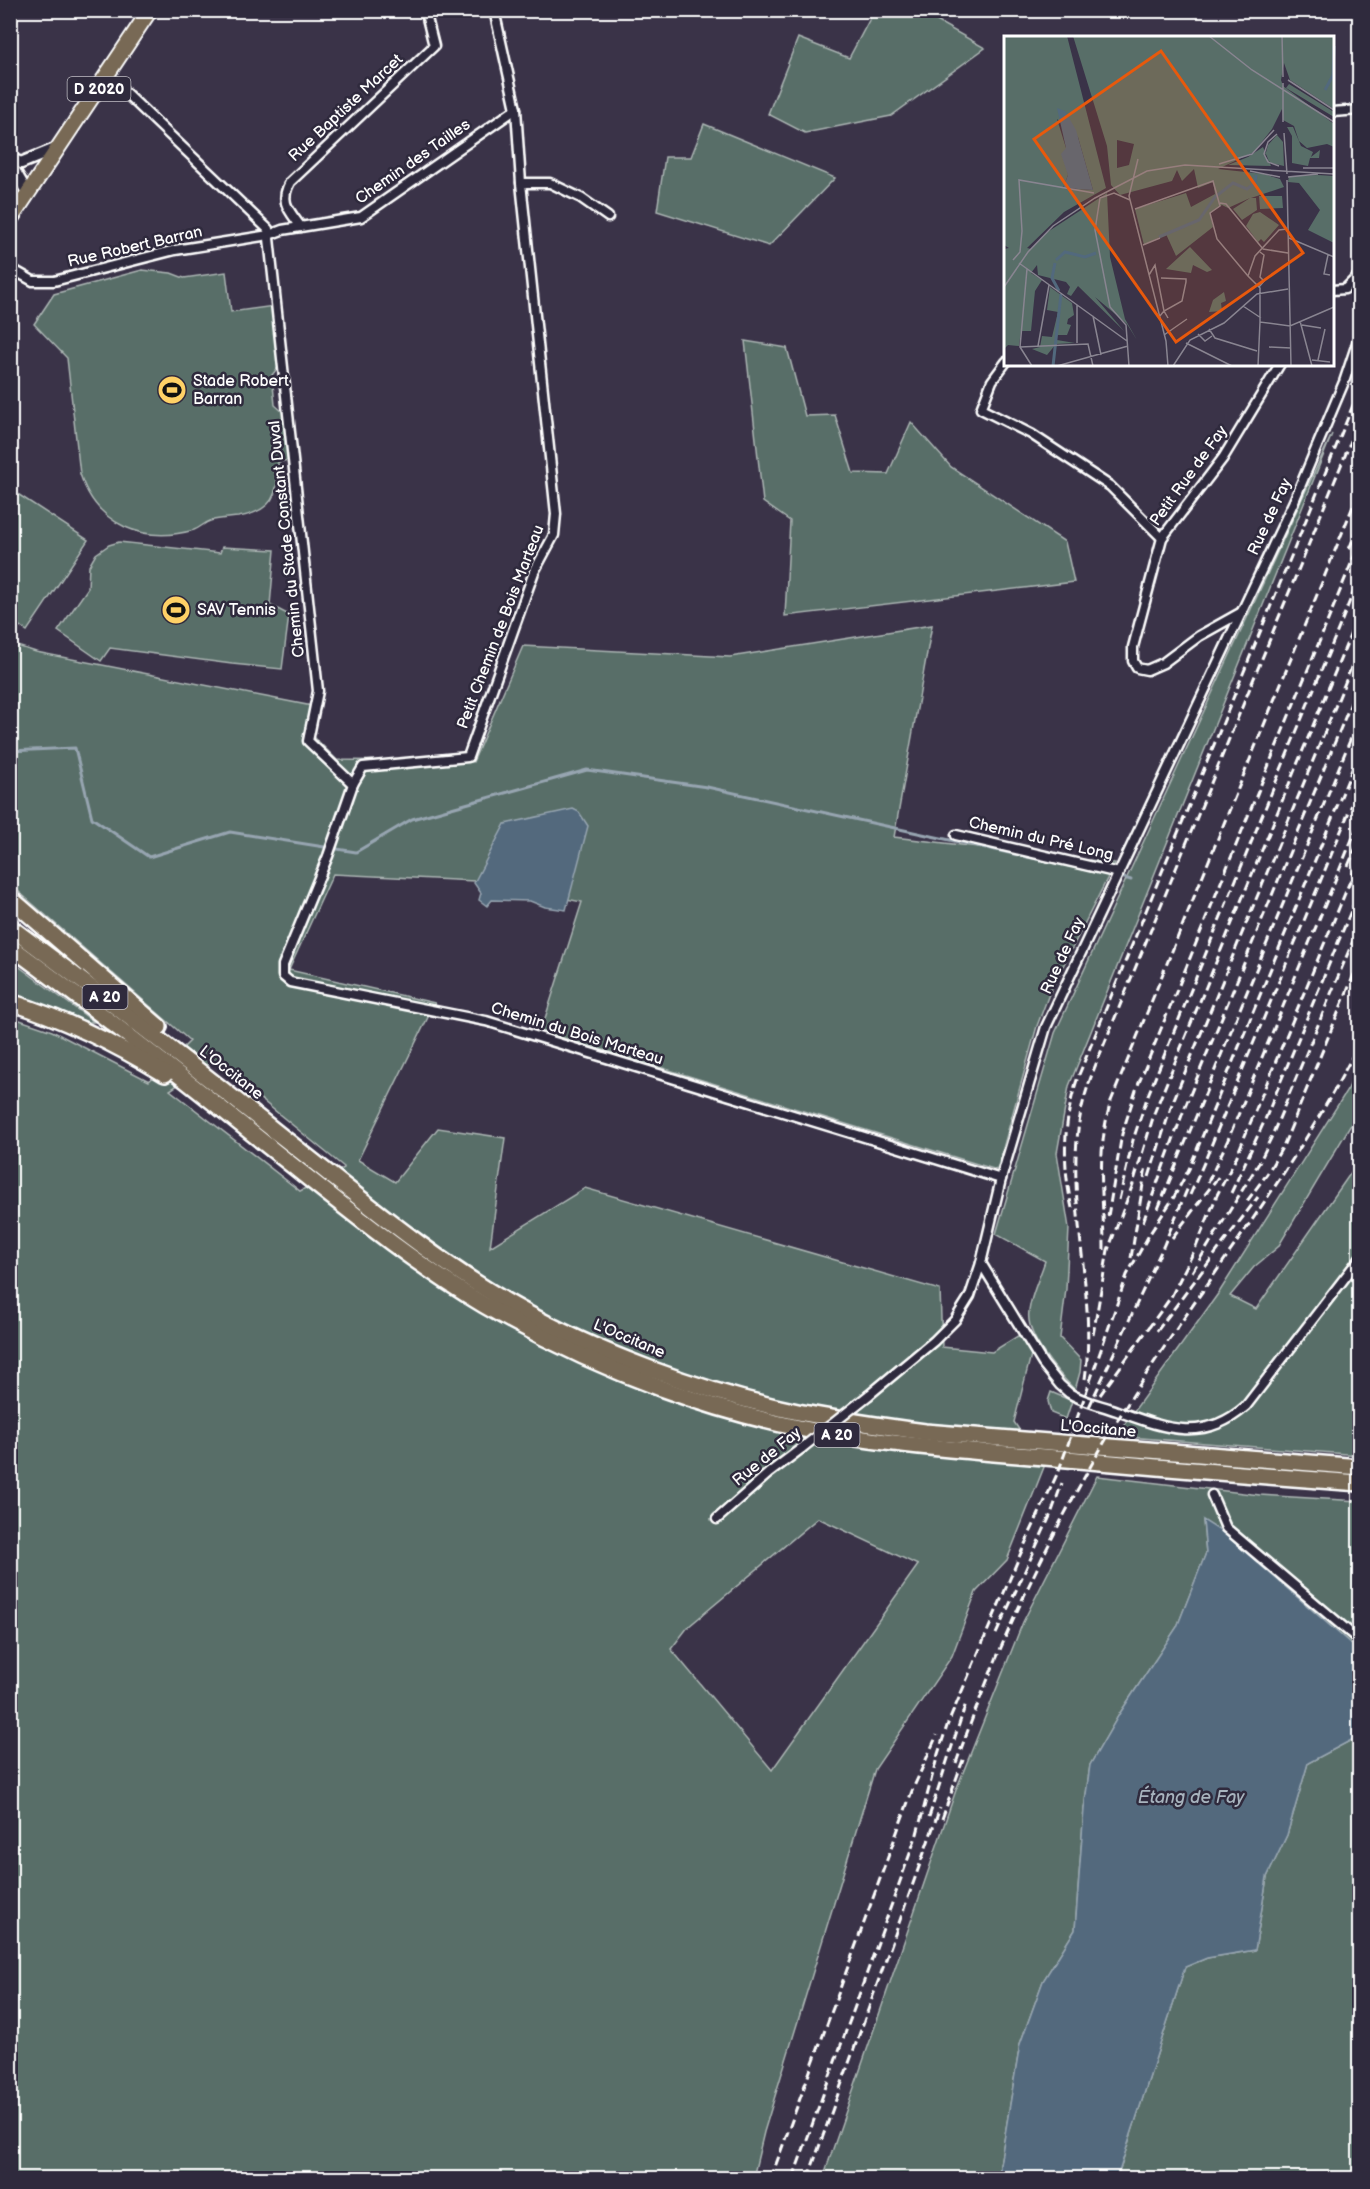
<svg xmlns="http://www.w3.org/2000/svg" width="1370" height="2189" viewBox="0 0 1370 2189" font-family="'Balsamiq Sans',sans-serif">
	<style>
		.green { fill: #586e68; stroke: #acb6b4; stroke-width: 1.5; fill-rule: evenodd }
		.water { fill: #52697d; stroke: #97a5b1; stroke-width: 1.5 }
		.lines { fill: none; stroke-linecap: round; stroke-linejoin: round }
		.stream { stroke: #97a5b1; stroke-width: 3 }
		.minor-casing { stroke: #fff; stroke-width: 13 }
		.tertiary-casing { stroke: #fff; stroke-width: 15 }
		.primary-casing { stroke: #fff; stroke-width: 18 }
		.motorway-casing { stroke: #fff; stroke-width: 20 }
		.minor { stroke: #2f2a3d; stroke-width: 8 }
		.tertiary { stroke: #2f2a3d; stroke-width: 10 }
		.primary { stroke: #786954; stroke-width: 14 }
		.motorway { stroke: #786954; stroke-width: 15 }
		.rail { stroke: #fff; stroke-width: 3; stroke-dasharray: 9 4.5; stroke-linecap: butt }
		.minor-bridge-casing { stroke: #fff; stroke-width: 13; stroke-linecap: butt }
		.minor-bridge { stroke: #2f2a3d; stroke-width: 8 }
		.labels { text-anchor: middle; dominant-baseline: central; stroke-width: 5; stroke-linejoin: round; paint-order: stroke }
		.shield { fill: #2f2a3d; stroke: #c1bfc5; stroke-width: 1.5 }
		.shield-label { font-size: 15px; font-weight: bold; fill: #fff }
		.street-label { font-size: 16px; fill: #fff; stroke: #2f2a3d }
		.poi-label { font-size: 16px; fill: #fff; stroke: #2f2a3d; text-anchor: start }
		.water-label { font-size: 18px; font-style: italic; fill: #a8b4be; stroke: #2f2a3d }
		.inset-river { fill: none; stroke: #52697d; stroke-width: 3 }
		.inset-road { fill: none; stroke: #898591; stroke-width: 1.5 }
		.view { fill: #e8590c; fill-opacity: 0.15; stroke: #e8590c; stroke-width: 3 }
		.inset-edge { fill: none; stroke: #fff; stroke-width: 3 }
	</style>
	<rect width="100%" height="100%" fill="#3a3348"/>
	<filter id="ink" filterUnits="userSpaceOnUse"><feTurbulence type="fractalNoise" baseFrequency=".0167" numOctaves="2"/><feDisplacementMap in="SourceGraphic" scale="12" xChannelSelector="R" yChannelSelector="G"/><feConvolveMatrix kernelMatrix="1 2 1 2 8 2 1 2 1" color-interpolation-filters="sRGB"/></filter>
	<g filter="url(#ink)">
		<!-- green -->
		<g class="green">
			<polygon points="874,11 919,11 985,48 891,116 805,133 768,114 798,38 849,58"/>
			<polygon points="704,124 835,178 769,246 657,211 665,157 691,157"/>
			<path d="M142 270 171 273 184 278 226 272 231 312 274 306 280 365 272 375 275 405 284 413 289 460 278 462C279 495 273 511 238 517 229 518 218 518 210 521 204 523 200 528 194 530 144 544 97 526 80 474L67 358 34 324 54 294Z"/>
			<polygon points="745,341 787,348 805,416 835,415 853,473 888,474 911,422 951,467 1065,542 1074,582 785,616 790,521 763,502"/>
			<path d="M1332 434 1069 1086 1057 1153 1069 1228 1066 1289 1060 1338 1081 1360 1080 1372 1075 1390C1058 1373 1025 1336 1029 1311 1031 1294 1040 1277 1045 1261L996 1234 1055 1033Z"/>
			<polygon points="10,489 88,540 27,631 11,620"/>
			<polygon points="119,542 220,553 222,547 275,550 270,605 289,615 282,669 232,664 110,648 101,661 58,631 88,588 89,566 96,554 109,545"/>
			<path d="M932 625 894 837 1115 863 1049 994 1037 1026 997 1170 541 1031 582 902 475 881 333 874 289 970 435 1003 358 1160 395 1182 438 1128 505 1138 490 1247 585 1188 940 1290 942 1347 992 1352 1021 1334 1032 1351 1014 1422 1044 1467 1007 1560 976 1592 952 1656 875 1769 764 2132 753 2178H11V1017L52 1031 149 1081 190 1041 11 885V644L36 652 312 706 314 737 337 760 473 762 523 646 730 657ZM214 1061 344 1167V1168L300 1191 170 1090ZM818 1518 918 1565 772 1770 671 1649 688 1627Z"/>
			<polygon points="10,960 94,1022 84,1022 11,998"/>
			<polygon points="1359,1065 1359,1108 1355,1118 1278,1247 1254,1267 1230,1296 1256,1309 1359,1161 1359,1455 1116,1436 1220,1291 1348,1089"/>
			<polygon points="1051,1392 1072,1401 1066,1419 1051,1413 1048,1401"/>
			<polygon points="1097,1476 1260,1495 1359,1501 1359,1651 1225,1534 1203,1521 1206,1553 1177,1627 1120,1713 1090,1765 1084,1809 1075,1930 1043,1981 1020,2044 1000,2165 1000,2178 823,2178 956,1790 1023,1622"/>
			<polygon points="1359,1736 1359,2178 1117,2178 1185,1967 1207,1958 1255,1950 1267,1877 1287,1835 1308,1763"/>
		</g>
		<!-- water -->
		<g class="water">
			<polygon points="573,809 579,812 588,826 566,910 545,907 530,901 492,900 487,906 479,900 481,893 474,883 505,824"/>
			<polygon points="1203,1520 1225,1534 1359,1651 1359,1736 1308,1763 1287,1835 1267,1877 1255,1950 1207,1958 1185,1967 1117,2178 1000,2178 1000,2165 1020,2044 1043,1981 1075,1930 1084,1809 1090,1765 1120,1713 1177,1627 1206,1553"/>
		</g>
		<g class="lines">
			<!-- stream -->
			<g class="stream">
				<polyline points="10,751 75,748 92,818 149,857 230,832 356,852 412,819 587,770 707,787 1069,866"/>
				<polyline points="1121,877 1131,880"/>
			</g>
			<!-- minor casing -->
			<g class="minor-casing">
				<g id="minor">
					<polyline points="108,76 268,229 318,691 308,741 353,784"/>
					<polyline points="516,109 521,183 556,514 554,535 534,572 468,757 363,767 353,784 328,856 283,965 283,976 290,982 486,1021 1001,1179"/>
					<polyline points="1332,112 1360,110"/>
					<polyline points="521,183 550,183 581,198 608,217"/>
					<path d="M301 227C289 210 279 202 290 182L434 46 425 10"/>
					<polyline points="10,268 33,281 54,281 175,250 269,235 282,230 361,217 516,109 494,10"/>
					<polyline points="1332,290 1345,289 1360,274"/>
					<polyline points="1006,362 992,381 981,409 1031,434 1110,486 1162,538"/>
					<polyline points="1242,612 1199,636 1163,663 1147,670 1137,668 1133,661 1133,647 1162,538 1223,458 1280,364"/>
					<polyline points="956,835 1119,873"/>
					<path d="M981 1263 1043 1364 1060 1385 1069 1393C1083 1402 1101 1405 1117 1411 1164 1428 1203 1444 1246 1406L1360 1258"/>
					<polyline points="869,1395 934,1341 955,1320 970,1296 981,1263 1001,1179 1046,1027 1294,501 1344,382 1360,334"/>
					<polyline points="1212,1495 1226,1528 1360,1641"/>
					<polyline points="717,1519 769,1473 802,1448"/>
				</g>
			</g>
			<!-- tertiary casing -->
			<g class="tertiary-casing">
				<g id="tertiary">
					<polyline points="10,158 21,163 58,148"/>
					<polyline points="10,163 28,194"/>
				</g>
			</g>
			<!-- primary casing -->
			<g class="primary-casing">
				<polyline id="primary" points="10,220 150,10"/>
			</g>
			<!-- motorway casing -->
			<g class="motorway-casing">
				<g id="motorway">
					<polyline points="10,898 159,1027"/>
					<path d="M10 927C102 995 192 1065 281 1136 357 1195 430 1258 514 1306 596 1353 705 1393 798 1412 840 1420 882 1426 925 1432L1360 1467"/>
					<path d="M10 946C101 1013 190 1083 278 1154 345 1207 410 1261 484 1305 596 1370 722 1418 850 1437 922 1448 995 1453 1067 1459 1164 1468 1262 1476 1360 1483"/>
					<path d="M10 1002C65 1019 116 1044 165 1074"/>
				</g>
			</g>
			<!-- minor -->
			<use href="#minor" class="minor"/>
			<!-- tertiary -->
			<use href="#tertiary" class="tertiary"/>
			<!-- primary -->
			<use href="#primary" class="primary"/>
			<!-- motorway -->
			<use href="#motorway" class="motorway"/>
			<!-- rail -->
			<g class="rail">
				<polyline points="1349,549 1360,523"/>
				<polyline points="1348,866 1360,838"/>
				<polyline points="1149,1177 1172,1104 1360,646"/>
				<polyline points="1208,1182 1227,1142 1360,820"/>
				<polyline points="1231,1193 1264,1122 1360,889"/>
				<polyline points="1190,1195 1206,1158 1360,785"/>
				<polyline points="1119,1200 1133,1140 1148,1095 1360,576"/>
				<polyline points="1247,1201 1267,1174 1284,1144 1360,960"/>
				<path d="M1072 1208C1062 1164 1063 1120 1078 1077L1360 388"/>
				<polyline points="1158,1209 1360,716"/>
				<polyline points="1108,1216 1122,1134 1136,1090 1360,542"/>
				<polyline points="1143,1222 1185,1107 1360,681"/>
				<polyline points="1172,1238 1219,1176"/>
				<path d="M1104 1250C1104 1195 1095 1156 1111 1101L1360 489"/>
				<polyline points="1131,1258 1146,1166"/>
				<polyline points="1192,1272 1259,1163 1271,1138 1360,924"/>
				<polyline points="1157,1331 1258,1197"/>
				<polyline points="1093,1335 1108,1250 1133,1184 1155,1111 1360,611"/>
				<path d="M1085 1379C1096 1299 1070 1219 1077 1140 1079 1113 1086 1089 1096 1064L1360 419"/>
				<polyline points="1100,1395 1171,1297 1196,1247 1217,1195 1235,1160 1360,857"/>
				<polyline points="1089,1407 1163,1247 1189,1185"/>
				<polyline points="996,1634 1051,1514 1062,1483"/>
				<path d="M956 1763C1003 1630 1064 1503 1140 1384 1213 1270 1300 1164 1360 1041"/>
				<polyline points="929,1817 966,1703"/>
				<polyline points="942,1819 964,1757"/>
				<polyline points="771,2178 912,1791 937,1735"/>
				<polyline points="793,2178 917,1834 938,1754 947,1726 1020,1555 1059,1470 1127,1275 1149,1235 1174,1197 1189,1169 1360,750"/>
				<polyline points="808,2178 940,1808"/>
			</g>
			<!-- minor-bridge casing -->
			<g class="minor-bridge-casing">
				<polyline id="minor-bridge" points="802,1448 869,1395"/>
			</g>
			<!-- minor-bridge -->
			<use href="#minor-bridge" class="minor-bridge"/>
		</g>
	</g>
	<!-- icons -->
	<defs>
		<g id="stadium-disc" transform="scale(1.5)"><circle r="9.5" fill="#ffd166" stroke="#2f2a3d"/><path d="M0-5a6.5 5 0 1 0 0 10a6.5 5 0 1 0 0-10ZM-3.5-1.8h7v3.6h-7Z" fill="#111"/></g>
	</defs>
	<g fill-rule="evenodd">
		<use href="#stadium-disc" x="172" y="390"/>
		<use href="#stadium-disc" x="176" y="610"/>
	</g>
	<g class="labels">
		<!-- shield labels -->
		<g class="shield">
			<rect x="67.5" y="77" width="63" height="24" rx="4.5"/>
			<rect x="82.5" y="985" width="45" height="24" rx="4.5"/>
			<rect x="814.5" y="1423" width="45" height="24" rx="4.5"/>
		</g>
		<g class="shield-label">
			<text x="99" y="89">D 2020</text>
			<text x="105" y="997">A 20</text>
			<text x="837" y="1435">A 20</text>
		</g>
		<!-- street labels -->
		<g class="street-label">
			<text transform="translate(346 108) rotate(-43)">Rue Baptiste Marcet</text>
			<text transform="translate(413 162) rotate(-35)">Chemin des Tailles</text>
			<text transform="translate(135 247) rotate(-13)">Rue Robert Barran</text>
			<text transform="translate(1189 476) rotate(-54)">Petit Rue de Fay</text>
			<text transform="translate(1270 517) rotate(-65)">Rue de Fay</text>
			<text transform="translate(287 539) rotate(-96)">Chemin du Stade Constant Duval</text>
			<text transform="translate(501 627) rotate(-69)">Petit Chemin de Bois Marteau</text>
			<text transform="translate(1041 839) rotate(13)">Chemin du Pré Long</text>
			<text transform="translate(1063 956) rotate(-65)">Rue de Fay</text>
			<text transform="translate(577 1034) rotate(17)">Chemin du Bois Marteau</text>
			<text transform="translate(231 1073) rotate(38)">L'Occitane</text>
			<text transform="translate(629 1339) rotate(23)">L'Occitane</text>
			<text transform="translate(1098 1429) rotate(5)">L'Occitane</text>
			<text transform="translate(767 1457) rotate(-39)">Rue de Fay</text>
		</g>
		<!-- poi labels -->
		<g class="poi-label">
			<text x="193" y="381">Stade Robert<tspan x="193" dy="18">Barran</tspan></text>
			<text x="197" y="610">SAV Tennis</text>
		</g>
		<!-- water labels -->
		<g class="water-label">
			<text x="1191" y="1797">Étang de Fay</text>
		</g>
	</g>
	<!-- overview -->
	<g transform="translate(1004 36)">
		<rect width="330" height="330" fill="#3a3348"/>
		<path d="M0 0H63L102 152 60 176 23 212 27 213 42 197 103 157 106 221 121 283 133 304 123 288 91 261 120 295 74 250 67 260 63 258 66 251 62 246 34 239 33 229 27 237 38 244 31 255 27 295H17L15 310 4 309 0 313V213L5 212 0 209ZM53 83 74 101 89 154 59 152 64 139 62 112ZM69 0H330V73L286 44 280 27 277 44 279 50 330 88V111L323 108 303 112 295 105 290 90 279 84 278 73 268 93 250 116 214 133 260 138 276 143 280 151 247 162H252L253 174 238 184 229 173 246 162 224 172 218 169 206 177 209 191 172 220 162 198 140 209 131 173 182 157 187 171 211 158 209 146 194 152 190 133 178 145 173 134 168 145 116 159 107 149 103 110ZM113 104 130 108 125 129 113 132ZM285 48 330 76V81L282 52ZM283 91H289L297 110 309 116 307 121 316 114 315 122H306L304 130 288 127V100ZM273 99 279 106 280 130 267 127 261 120 264 109ZM259 111 267 130 224 129 244 121ZM314 139 330 140V207L304 194 316 174 295 147 284 146 285 140ZM255 160H278L279 172 256 173ZM256 176 275 189 260 206 257 203 254 206 242 190 249 178ZM186 211 208 234 203 236 189 229 187 237 162 233ZM46 251 68 267 70 279 64 283 63 288 67 289 63 299H53V304L71 307 52 308 43 319 28 313 36 311 38 300 48 301 54 276 43 274ZM220 256 222 265 217 267 218 275 205 276 209 264Z" fill="#586e68" fill-rule="evenodd"/>
		<path d="M53 72 61 75 72 94 89 154 59 152 64 139 57 118 62 112Z" fill="#52697d"/>
		<path class="inset-river" d="M321 54 329 39 330 10M155 201 195 184 211 161 229 147 243 153 251 147 252 139M52 224 61 216 81 221 92 217M51 227 48 242 55 255M49 330 57 258"/>
		<path class="inset-road" d="M205 0 248 34 330 86M278 0 279 41M284 44 330 74M279 86V47M280 97 283 138M273 98 264 106 260 118 264 126 275 130M134 123 125 160 162 305 164 330M215 128 248 118 270 94M299 132H330M246 135 276 141M284 141 314 138M283 144 287 330M216 167 222 168 259 213M131 173 209 145 216 170 206 177 213 203 244 240M285 202 330 221M139 209 156 202M259 213 284 217M324 219 320 238 326 239M9 224 16 216 18 195 15 144 90 157M15 227 123 305M23 233 16 311 28 330M145 239 151 229 160 275 155 281M157 242 182 243V246L178 265 160 275 164 282M0 251 24 216 49 190 91 162 143 135 181 129 330 138M255 251 260 245 256 241 260 219 256 216M239 270 257 282M89 280 97 319M296 285 308 330M256 286V252L244 240 251 220 275 194 283 193M298 289 317 292M205 293 211 302 253 315M194 298 201 305 208 300M160 299 183 283M73 307V269M182 307 228 330M34 310 45 249M16 311 84 308 89 330M265 311 287 312M308 324 326 326M314 324 321 293M53 330 124 310M125 330 122 289 106 271 91 194 96 162 110 157 126 164M169 330 186 304 220 287 253 258 284 253M254 330 256 286 286 290 330 271"/>
		<path class="view" d="M157 15 299 217 172 306 30 103Z"/>
		<rect width="330" height="330" class="inset-edge"/>
	</g>
	<!-- margin -->
	<rect width="1370" height="2189" fill="none" stroke="#2f2a3d" stroke-width="36"/>
	<rect x="18" y="18" width="1334" height="2153" fill="none" stroke="#fff" stroke-width="2" filter="url(#ink)"/>
</svg>
